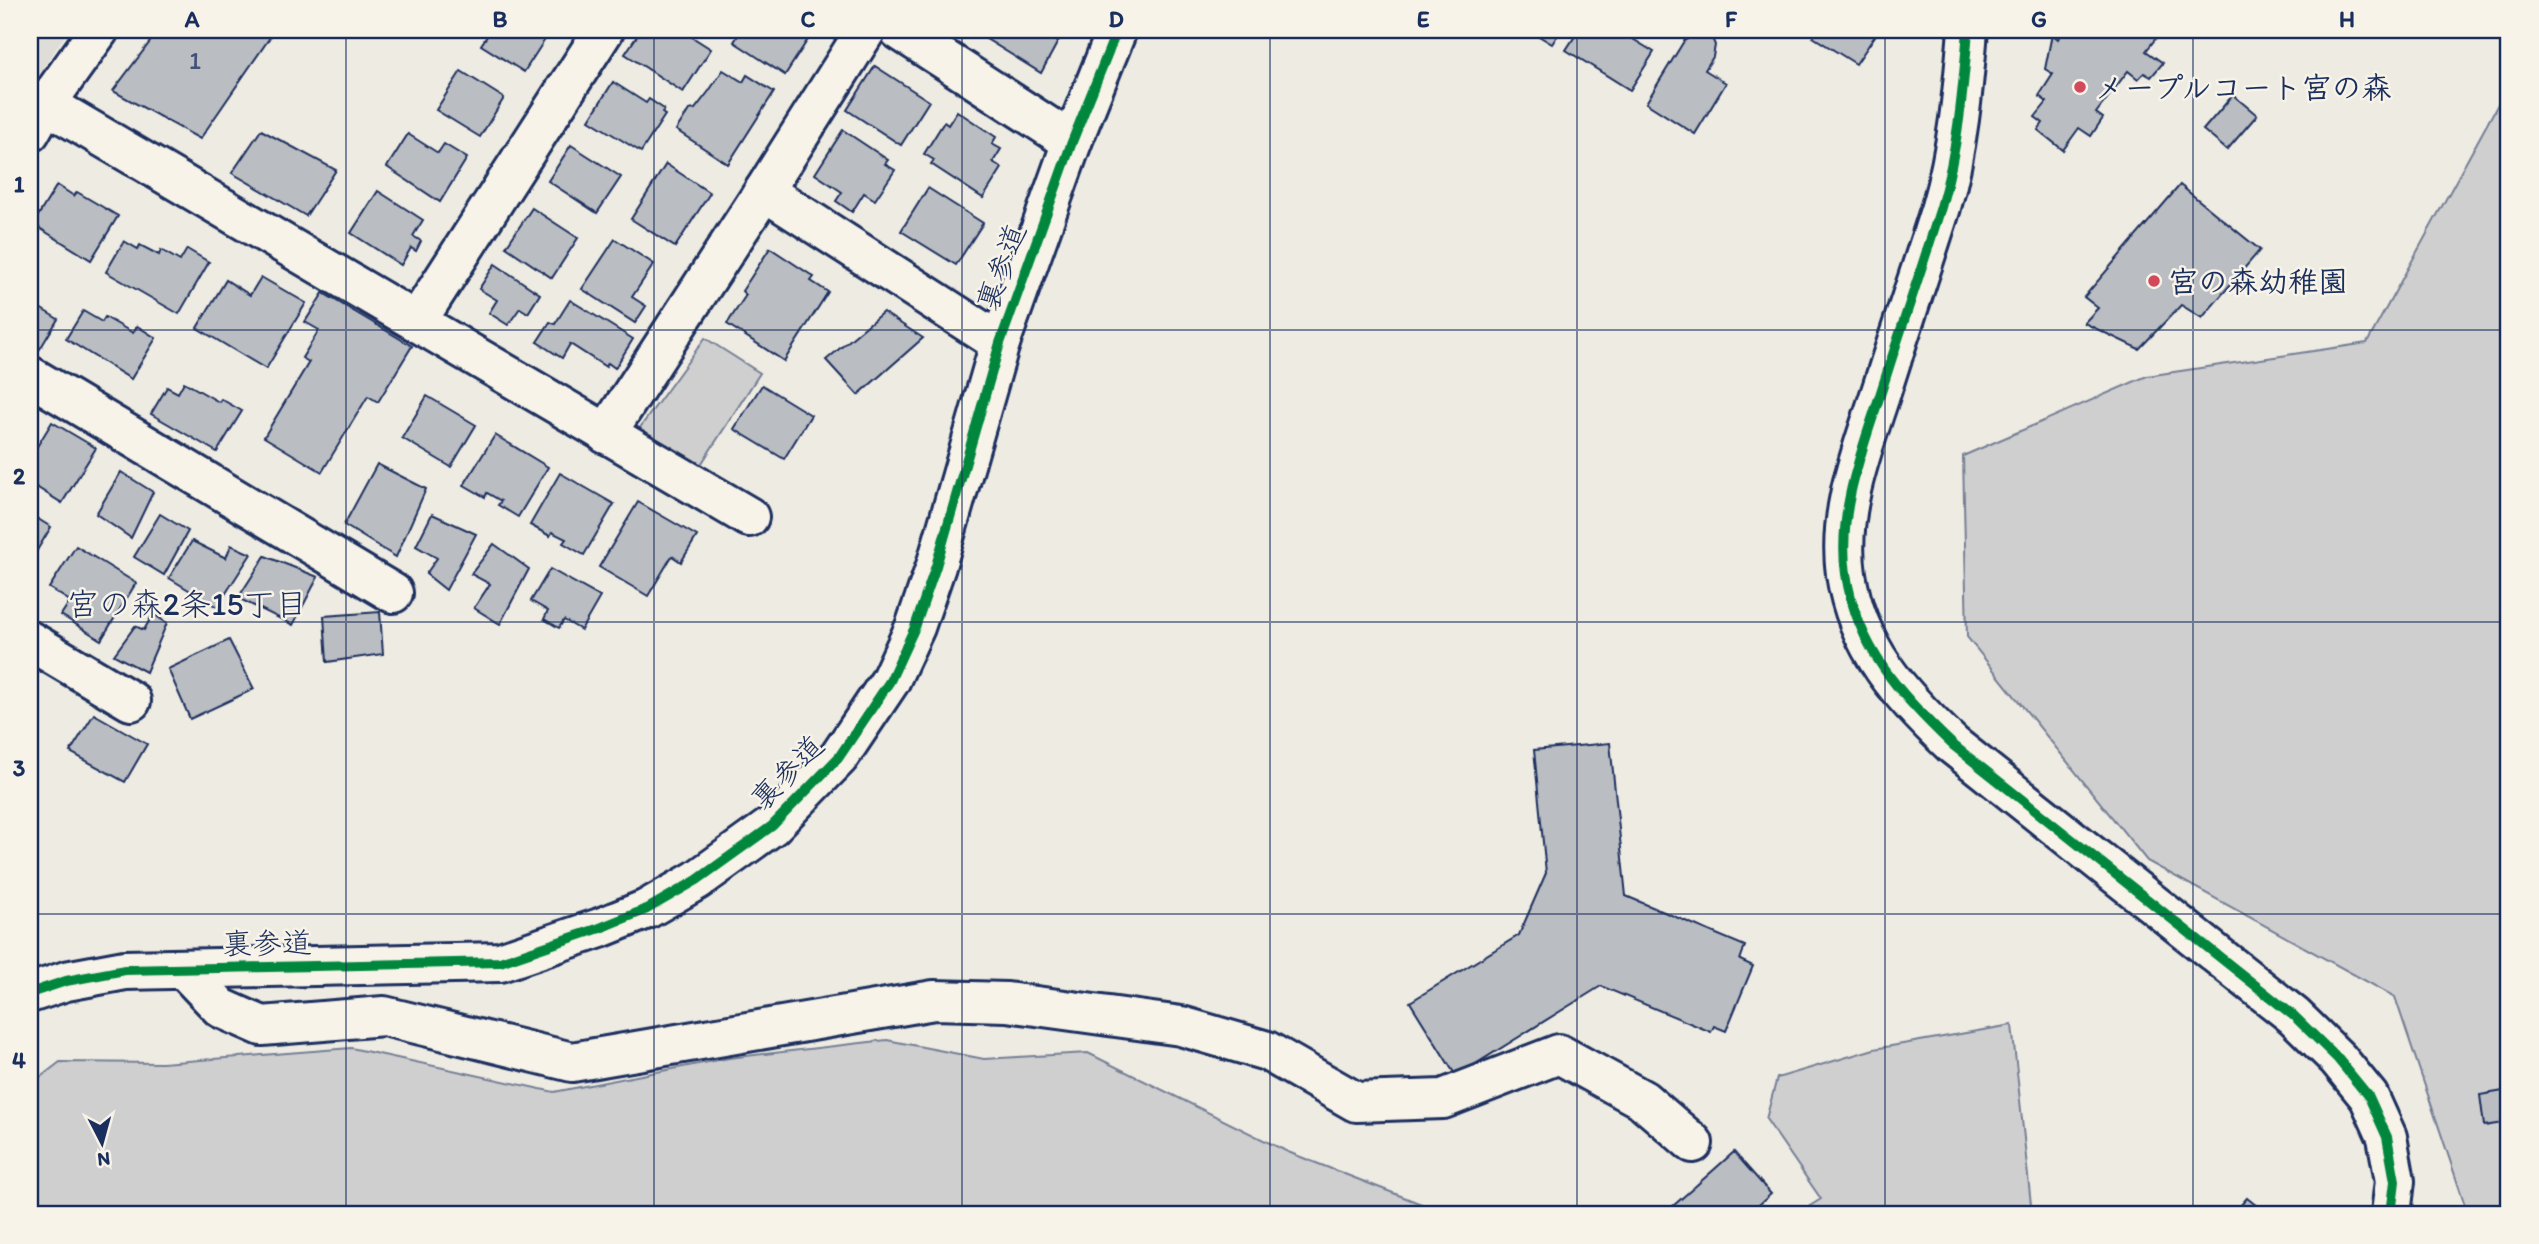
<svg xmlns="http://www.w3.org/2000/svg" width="2539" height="1244" viewBox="0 0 2539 1244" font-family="Itim,'Klee One',sans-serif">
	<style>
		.built { fill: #deddd8 }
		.green { fill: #cfcfcf; stroke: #757f96; stroke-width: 2 }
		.building { fill: #babdc2; stroke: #1b2f5e; stroke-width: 2 }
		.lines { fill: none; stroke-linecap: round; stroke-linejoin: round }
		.minor-casing { stroke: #1b2f5e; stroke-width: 44 }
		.minor { stroke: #f7f3e8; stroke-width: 38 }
		.cycleway-casing { stroke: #f7f3e8; stroke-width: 15 }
		.cycleway { stroke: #00873e; stroke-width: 10 }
		.grid { fill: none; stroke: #1b2f5e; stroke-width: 2; stroke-opacity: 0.55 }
		.poi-dot { fill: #d1495b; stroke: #f7f3e8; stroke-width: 2.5 }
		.labels { text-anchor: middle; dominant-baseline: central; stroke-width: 5; stroke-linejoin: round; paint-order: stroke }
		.number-label { font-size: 26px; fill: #435277 }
		.poi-label { font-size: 30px; font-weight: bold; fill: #1b2f5e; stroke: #f7f3e8; text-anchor: start }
		.street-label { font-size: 30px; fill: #1b2f5e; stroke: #f7f3e8 }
		.neighbourhood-label { font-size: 32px; fill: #1b2f5e; stroke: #f7f3e8 }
		.neatline { fill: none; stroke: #1b2f5e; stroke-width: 2.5 }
		.grid-label { font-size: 23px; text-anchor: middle; font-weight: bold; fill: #1b2f5e }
	</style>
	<rect width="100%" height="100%" fill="#eeebe2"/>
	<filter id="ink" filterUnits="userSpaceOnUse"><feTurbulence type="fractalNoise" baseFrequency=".0143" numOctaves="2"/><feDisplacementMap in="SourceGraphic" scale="14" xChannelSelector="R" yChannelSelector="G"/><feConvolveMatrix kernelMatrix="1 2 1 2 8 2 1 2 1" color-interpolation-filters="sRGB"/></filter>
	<g filter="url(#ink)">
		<!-- built -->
		<polygon class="built" points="30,30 68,30 30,89"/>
		<!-- green -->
		<g class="green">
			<polygon points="2509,84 2509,1214 2468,1214 2395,997 2147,861 1967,637 1963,456 2147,376 2367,343"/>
			<polygon points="705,338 760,373 698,469 639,429"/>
			<polygon points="2012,1025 2032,1214 1797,1214 1821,1199 1766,1119 1777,1078 1874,1049"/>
			<polygon points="887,1040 984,1059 1088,1053 1288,1152 1447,1214 30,1214 30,1085 60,1062 162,1063 351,1048 554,1092 729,1058"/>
		</g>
		<!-- building -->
		<g class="building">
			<polygon points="159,30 275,30 200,139 113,91"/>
			<polygon points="491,30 551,30 524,72 481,45"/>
			<polygon points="641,30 681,30 711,49 683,92 625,54"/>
			<polygon points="741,30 814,30 785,75 734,42"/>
			<polygon points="977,30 1051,30 1061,36 1041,73 975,32"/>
			<polygon points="1529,30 1561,30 1552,44"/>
			<polygon points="1579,30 1618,30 1654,52 1630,90 1566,50"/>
			<polygon points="1818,30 1879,30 1856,64 1813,37"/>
			<polygon points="2063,30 2155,30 2160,33 2146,51 2163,63 2151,77 2144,73 2138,79 2128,71 2096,113 2103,118 2091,136 2079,128 2063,150 2038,130 2043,123 2035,117 2047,102 2039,96 2053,74 2045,69 2052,34 2058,39"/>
			<polygon points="1704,33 1712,38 1715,45 1713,57 1705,70 1726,83 1695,134 1646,103 1684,41 1696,34"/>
			<polygon points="875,66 929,101 901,145 847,110"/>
			<polygon points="723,70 743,82 747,75 774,92 728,164 676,130 689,110 695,109 709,91"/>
			<polygon points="461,71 504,98 480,137 436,110"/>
			<polygon points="613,82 646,103 649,99 664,109 662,113 665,115 641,152 589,120"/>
			<polygon points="2233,95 2257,115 2227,150 2203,130"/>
			<polygon points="957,111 996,137 992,144 1001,149 993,162 1002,168 983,198 931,164 934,160 924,154 944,122 948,125"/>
			<polygon points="261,130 336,170 306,216 232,173"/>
			<polygon points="843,130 888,160 885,164 895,170 875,200 864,193 852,212 836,201 842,192 815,174"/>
			<polygon points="408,134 438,153 444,144 467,158 440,202 387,167"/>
			<polygon points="571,145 621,177 597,213 548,181"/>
			<polygon points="666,164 710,193 675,247 631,219"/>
			<polygon points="57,185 74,196 77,192 118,216 91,260 33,224"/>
			<polygon points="2180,185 2260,250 2202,318 2181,305 2139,349 2084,323 2098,308 2084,297"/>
			<polygon points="928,188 983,223 956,265 901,231"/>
			<polygon points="378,191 423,220 413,236 421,241 416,251 411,248 401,265 351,233"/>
			<polygon points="532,208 578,238 552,278 506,247"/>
			<polygon points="615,239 654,264 632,297 646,306 635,323 582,289"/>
			<polygon points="124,241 138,249 140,245 159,255 161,250 180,261 187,249 209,262 179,314 106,272"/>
			<polygon points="770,248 814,277 811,281 828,292 784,361 727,324 746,295 742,291"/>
			<polygon points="495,264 540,294 528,313 520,308 508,325 489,313 497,300 479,289"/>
			<polygon points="261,277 306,303 266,369 197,328 226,280 250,295"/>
			<polygon points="323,293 412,346 378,402 368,396 322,472 264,437 309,362 302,358 319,330 305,322"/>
			<polygon points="570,300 633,339 615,368 608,363 606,367 570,344 562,358 537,342 550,322 555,324"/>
			<polygon points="30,302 58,319 40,349 30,343"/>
			<polygon points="83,311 102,322 105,317 133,333 137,326 156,338 131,379 66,339"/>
			<polygon points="883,312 923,338 858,395 826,360"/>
			<polygon points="184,382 219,402 221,399 242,411 217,452 151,414 167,387 178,393"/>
			<polygon points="762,385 811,415 784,459 734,429"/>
			<polygon points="427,396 476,425 451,467 402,438"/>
			<polygon points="52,422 96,448 62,503 30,483 30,458"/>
			<polygon points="495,435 548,467 518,517 498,505 501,501 487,493 485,497 464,485"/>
			<polygon points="377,464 426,489 396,557 344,525"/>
			<polygon points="121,472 153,492 131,538 96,514"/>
			<polygon points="560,473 614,504 584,555 563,543 566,539 552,532 550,536 530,525"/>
			<polygon points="638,502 697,536 681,562 672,556 648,596 599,567"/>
			<polygon points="30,514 51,527 30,562"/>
			<polygon points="160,514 188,531 164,575 134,557"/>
			<polygon points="432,514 476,534 446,590 426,574 437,558 416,546"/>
			<polygon points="192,541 226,558 231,545 251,554 217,607 169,578"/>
			<polygon points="494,544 529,569 500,624 474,608 490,584 471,574"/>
			<polygon points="76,546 136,583 101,640 61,615 70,601 49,588"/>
			<polygon points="265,556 318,577 293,625 238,598"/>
			<polygon points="550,569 600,597 581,630 564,620 559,628 544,619 548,611 531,601"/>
			<polygon points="380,612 383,654 327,662 324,616"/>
			<polygon points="153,614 167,623 146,672 114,655 135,626 144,630"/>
			<polygon points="229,640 254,689 190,719 168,669"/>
			<polygon points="94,714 147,744 125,782 70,752"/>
			<polygon points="1610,743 1626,896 1745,946 1740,960 1753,966 1726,1031 1714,1026 1711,1032 1601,986 1456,1076 1410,1002 1519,935 1546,873 1534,750"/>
			<polygon points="2509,1090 2509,1122 2484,1126 2480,1095"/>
			<polygon points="1734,1152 1771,1194 1749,1214 1664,1214"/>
			<polygon points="2247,1198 2267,1214 2233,1214"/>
		</g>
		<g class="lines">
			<!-- minor casing -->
			<g class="minor-casing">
				<g id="minor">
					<polyline points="899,30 1072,142"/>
					<path d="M1968 30C1963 90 1958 149 1941 207 1922 268 1901 328 1882 389 1863 448 1837 511 1846 574 1857 648 1901 696 1953 745L2294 1016 2338 1059 2369 1097 2387 1137 2395 1181 2391 1214"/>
					<polyline points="46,104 749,517"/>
					<polyline points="30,132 46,104 99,30"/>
					<polyline points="764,191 1000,343"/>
					<polyline points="417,321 604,30"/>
					<polyline points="30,376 393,593"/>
					<polyline points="606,434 764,191 866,30"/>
					<polyline points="30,641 131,701"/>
					<polyline points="184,969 221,1008 262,1026 384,1016 572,1062 934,1000 1007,1002 1181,1026 1267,1051 1356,1102 1443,1099 1559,1054 1643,1100 1693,1143"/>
					<polyline points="30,993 66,981 125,970 500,962 600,928 647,909 697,880 772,826 839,757 890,681 915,627 936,566 1000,343 1072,142 1117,30"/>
				</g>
			</g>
			<!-- minor -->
			<use href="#minor" class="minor"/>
			<!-- cycleway casing -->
			<g class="cycleway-casing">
				<g id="cycleway">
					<path d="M1968 30C1963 90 1958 149 1941 207 1922 268 1901 328 1882 389 1863 448 1837 511 1846 574 1857 648 1901 696 1953 745L2294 1016 2338 1059 2369 1097 2387 1137 2395 1181 2391 1214"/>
					<polyline points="30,993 66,981 125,970 500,962 600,928 647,909 697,880 772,826 839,757 890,681 915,627 936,566 1000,343 1072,142 1117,30"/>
				</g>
			</g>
			<!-- cycleway -->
			<use href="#cycleway" class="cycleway"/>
		</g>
	</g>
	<!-- grid -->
	<path class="grid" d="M346 30V1214M654 30V1214M962 30V1214M1270 30V1214M1577 30V1214M1885 30V1214M2193 30V1214M30 330H2509M30 622H2509M30 914H2509"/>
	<!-- markers -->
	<g class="poi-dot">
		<circle cx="2080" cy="87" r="7"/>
		<circle cx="2154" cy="281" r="7"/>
	</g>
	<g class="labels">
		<!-- number labels -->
		<g class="number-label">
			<text x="195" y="60">1</text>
		</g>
		<!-- poi labels -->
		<g class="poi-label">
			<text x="2094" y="87">メープルコート宮の森</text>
			<text x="2168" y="281">宮の森幼稚園</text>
		</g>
		<!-- street labels -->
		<g class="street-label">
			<text transform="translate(1001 267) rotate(-70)">裏参道</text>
			<text transform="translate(787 772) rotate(-46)">裏参道</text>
			<text transform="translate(267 943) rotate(-1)">裏参道</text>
		</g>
		<!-- neighbourhood labels -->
		<g class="neighbourhood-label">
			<text x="187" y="604">宮の森2条15丁目</text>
		</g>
	</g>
	<!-- margin -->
	<rect width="2539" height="1244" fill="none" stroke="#f7f3e8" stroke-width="77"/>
	<!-- north arrow -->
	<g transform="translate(102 1143) rotate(174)" stroke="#f7f3e8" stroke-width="5" paint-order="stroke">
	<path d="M0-5L12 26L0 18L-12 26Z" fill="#1b2f5e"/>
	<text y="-10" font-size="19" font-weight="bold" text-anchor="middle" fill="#1b2f5e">N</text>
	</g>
	<rect x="38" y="38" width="2462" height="1168" class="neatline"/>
	<g class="grid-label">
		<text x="192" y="27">A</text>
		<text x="500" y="27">B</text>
		<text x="808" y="27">C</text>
		<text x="1116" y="27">D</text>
		<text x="1423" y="27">E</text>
		<text x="1731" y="27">F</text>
		<text x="2039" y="27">G</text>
		<text x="2347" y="27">H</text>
		<text x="19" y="192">1</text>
		<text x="19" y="484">2</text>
		<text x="19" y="776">3</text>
		<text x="19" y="1068">4</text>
	</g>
</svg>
